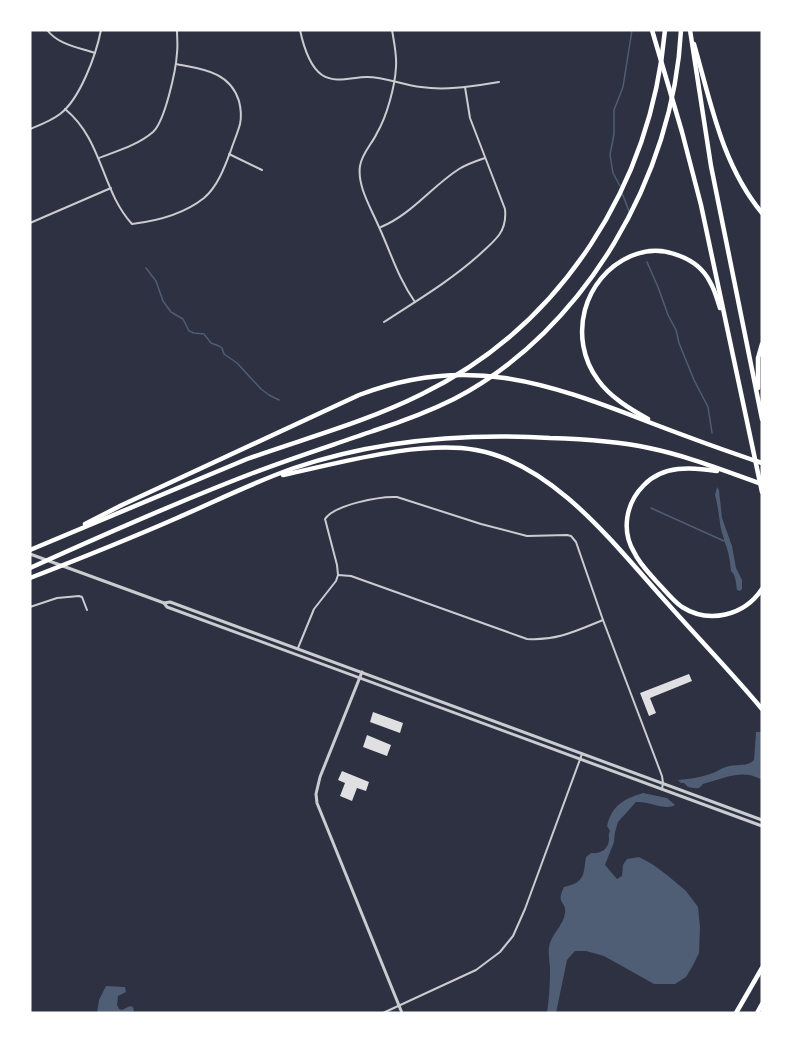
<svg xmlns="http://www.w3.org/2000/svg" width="792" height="1043" viewBox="0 0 792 1043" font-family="'IBM Plex Sans',sans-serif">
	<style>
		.water { fill: #4f5d75 }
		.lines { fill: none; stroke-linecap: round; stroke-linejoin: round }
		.stream { stroke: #4f5d75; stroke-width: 1.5 }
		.building { fill: #e0e0e3 }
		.minor { stroke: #caccd0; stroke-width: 2 }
		.tertiary { stroke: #caccd0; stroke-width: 3 }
		.motorway { stroke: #fff; stroke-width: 4.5 }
	</style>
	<rect width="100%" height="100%" fill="#2d3142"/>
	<!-- water -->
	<g class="water">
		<path d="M717 487 719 490 722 518 732 546 736 568 742 580V589L740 591 737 590C736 584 736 575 731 571 730 562 729 552 725 543 724 538 722 534 721 529 719 518 718 505 715 495Z"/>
		<path d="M756 732H762V780C743 768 723 779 703 784 702 785 701 786 700 787 697 790 691 787 688 787L684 783H681L678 780C691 779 701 777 713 773 717 772 721 768 726 767 736 763 746 768 754 760Z"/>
		<path d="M643 793 667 798 675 805C665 811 650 801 636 802L618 822 615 832 614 842 605 865 617 879 622 876 623 865 627 859 639 857 652 864 667 875 686 891 698 907 700 927 699 953 692 967 686 977 675 984H654L604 956 586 951H575L567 960 556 1013H547C549 999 550 985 550 970 550 963 548 954 549 947 551 934 564 925 565 913 567 901 555 905 564 887 585 882 583 876 586 857L591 853C600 854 608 850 609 840 609 837 608 834 610 831L607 826C612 805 624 799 643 793Z"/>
		<polygon points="106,986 125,987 126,992 118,996 117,1005 119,1009 122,1010 130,1006 133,1007 134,1011 128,1013 97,1013 99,1000"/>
	</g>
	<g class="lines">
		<!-- stream -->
		<g class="stream">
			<polyline points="620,186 613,173 610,155 614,134 614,110 623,87 632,30"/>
			<polyline points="622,193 629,211"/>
			<polyline points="647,262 658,287 668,315 676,330 679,343 694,380 708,407 712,433"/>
			<polyline points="146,268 156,281 163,301 171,312 183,319 189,331 194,333 204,334 211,343 219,346 222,348 224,354 237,363 261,389 269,395 279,400"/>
			<polyline points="651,508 724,541"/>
		</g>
	</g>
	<!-- building -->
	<g class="building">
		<polygon points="689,674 692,681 650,698 656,713 649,716 640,693"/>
		<polygon points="373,712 403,723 400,733 370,722"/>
		<polygon points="367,735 391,745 387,756 363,747"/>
		<polygon points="342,771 369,782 366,791 357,788 352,801 340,796 345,783 338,780"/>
	</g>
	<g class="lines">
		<!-- minor -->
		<g class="minor">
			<path d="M47 30C59 45 77 47 95 53"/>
			<path d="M300 30C303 44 309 66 322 75 336 84 352 77 367 77 385 77 403 85 421 87 447 91 473 86 499 82"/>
			<path d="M392 30C394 42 397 55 396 67 395 86 387 116 377 133 372 144 362 153 360 166 357 186 371 208 379 227 391 253 398 278 415 302"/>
			<path d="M65 109C103 140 101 190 132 224 157 221 184 214 204 198 218 186 225 166 231 150 234 141 238 132 240 124 242 115 241 109 239 101 230 71 201 69 176 64"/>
			<path d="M30 129C40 125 51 121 60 114 80 99 96 55 101 30"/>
			<polyline points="229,154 262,170"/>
			<path d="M99 158C117 151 138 145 153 132 165 121 176 70 177 53 178 46 177 38 177 30"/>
			<polyline points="30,223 111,188"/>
			<path d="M381 227C412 214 431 187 459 169 467 164 476 161 485 158"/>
			<path d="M384 322C416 301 450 281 479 255 485 249 493 243 499 235 505 227 506 219 505 209L470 118 465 87"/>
			<path d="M338 575 351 576 527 639C556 641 576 631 603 620"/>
			<polyline points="30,607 57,598 79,596 82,597 87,610"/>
			<path d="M298 648 314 609 336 581 338 575 337 565 325 519C334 505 380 496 397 497L481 524 527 536 567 535 571 536 576 542 603 620 662 776 663 783 662 789"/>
			<polyline points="383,1013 476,970 500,952 513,936 525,909 582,754"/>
		</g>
		<!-- tertiary -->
		<g class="tertiary">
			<polyline points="30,554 164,603 167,607 762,826"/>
			<polyline points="164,603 170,602 762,820"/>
			<polyline points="362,672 320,777 316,794 317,803 402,1013"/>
		</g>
		<!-- motorway -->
		<g class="motorway">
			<polyline points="652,30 682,132 701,205 762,492"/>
			<polyline points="690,30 711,166 762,419"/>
			<path d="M694 44C711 103 722 165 762 213"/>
			<polyline points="758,388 758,358 762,344"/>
			<path d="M648 419C630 409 610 397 598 380 567 338 583 277 631 256 647 249 664 249 680 256 693 261 704 270 710 282 715 290 717 299 720 308"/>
			<path d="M717 471C692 467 663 465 644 485 626 503 621 530 634 552 639 563 648 572 656 581 664 589 672 600 682 607 709 624 744 616 762 589"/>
			<path d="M283 475C340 463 419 440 476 450 555 464 617 548 668 604 699 639 732 673 762 709"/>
			<path d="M85 524 122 505 359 395C466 354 545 382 646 421 685 436 723 450 762 463"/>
			<path d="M30 550 247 459C306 438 366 422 422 394 563 325 651 184 665 30"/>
			<path d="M30 568C103 535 177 502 253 473 292 458 333 445 373 431 401 422 428 412 454 399 585 331 674 175 681 30"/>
			<path d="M30 578C79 559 129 539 177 518 216 501 254 482 294 468 377 440 464 433 550 438 584 439 617 441 649 448 688 456 725 471 762 484"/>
			<polyline points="736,1013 762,968"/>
			<polyline points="757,1013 762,1004"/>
		</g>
	</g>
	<!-- border -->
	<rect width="792" height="1043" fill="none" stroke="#ffffff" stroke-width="63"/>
</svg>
